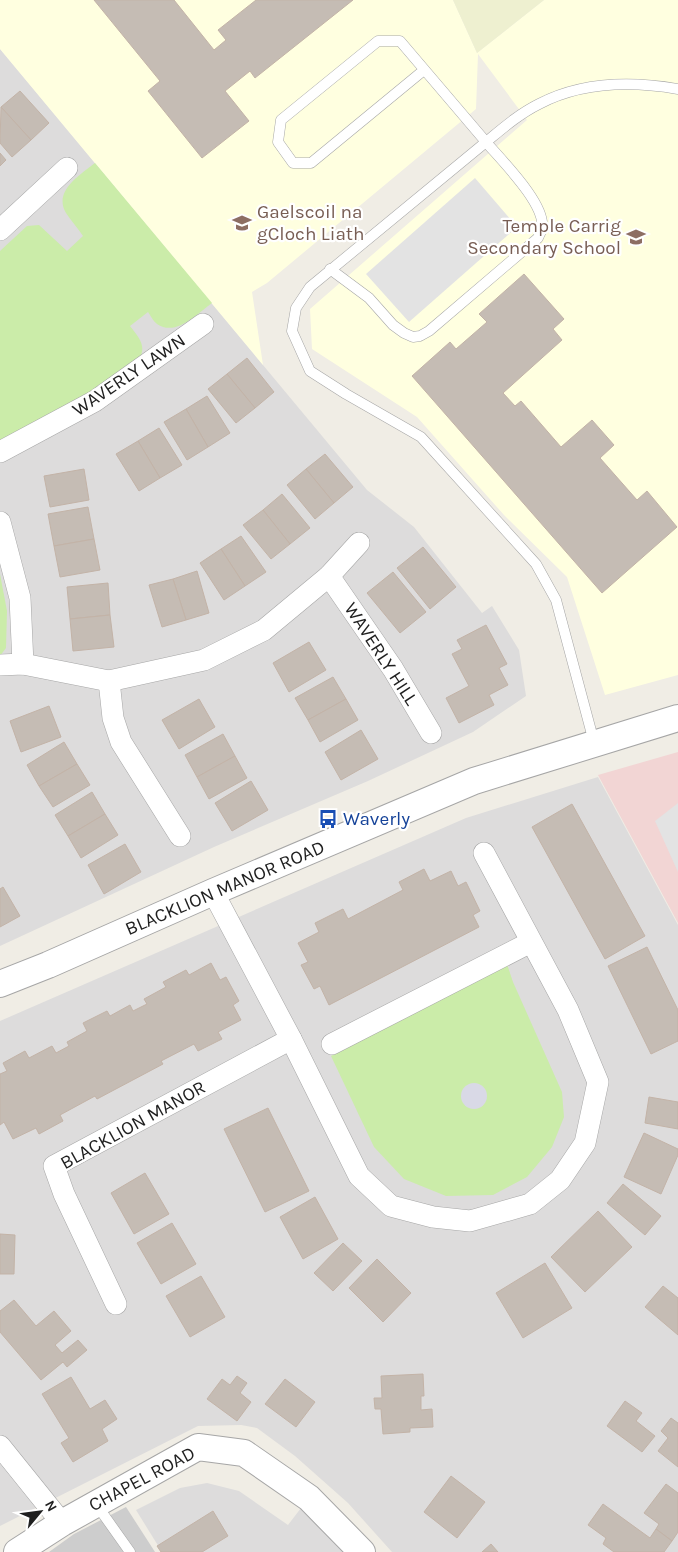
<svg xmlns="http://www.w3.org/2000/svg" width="678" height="1552" viewBox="0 0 678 1552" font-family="Karla,sans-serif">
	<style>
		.residential { fill: #dddcdc }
		.commercial { fill: #f2d5d4 }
		.education { fill: #ffffe0 }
		.religious { fill: #cdcdcd }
		.farmland { fill: #eef0d0 }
		.grass { fill: #cbeca9 }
		.parking { fill: #e3e3e3 }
		.plaza { fill: #d9d9e6 }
		.building { fill: #c5bcb4; stroke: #c3b3a7 }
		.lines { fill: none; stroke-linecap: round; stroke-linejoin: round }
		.service-casing { stroke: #a6a6a6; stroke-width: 11 }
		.minor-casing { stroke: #a6a6a6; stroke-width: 22 }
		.tertiary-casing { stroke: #a6a6a6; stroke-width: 28 }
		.service { stroke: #fff; stroke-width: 10 }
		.minor { stroke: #fff; stroke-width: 21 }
		.tertiary { stroke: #fff; stroke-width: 26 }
		.labels { text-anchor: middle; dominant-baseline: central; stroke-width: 4.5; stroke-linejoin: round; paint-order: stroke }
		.education-label { font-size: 19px; fill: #785e54; stroke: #fff; text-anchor: start }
		.street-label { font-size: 19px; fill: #1f1f1f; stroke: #fff }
		.transit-label { font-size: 19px; fill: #164399; stroke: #fff; text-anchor: start }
	</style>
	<rect width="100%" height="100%" fill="#f0ede5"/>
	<!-- residential -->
	<g class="residential">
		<polygon points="0,49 367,490 414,527 482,613 492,606 519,650 526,696 473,732 368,781 214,847 0,946"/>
		<polygon points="598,777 678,925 678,1552 392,1552 348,1503 295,1456 257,1428 241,1425 198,1426 0,1526 0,1021 466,818"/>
		<polygon points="207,1483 239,1491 288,1525 301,1508 354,1552 162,1552 136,1510 180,1488"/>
	</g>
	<!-- commercial -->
	<polygon class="commercial" points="678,752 678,923 598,775"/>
	<!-- education -->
	<polygon class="education" points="0,0 453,0 477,53 544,0 678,0 678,675 605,695 567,577 504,515 417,417 312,349 310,309 527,120 478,54 476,109 267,283 252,292 263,365 0,49"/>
	<!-- religious -->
	<polygon class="religious" points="126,1507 155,1552 49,1552 74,1534"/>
	<!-- farmland -->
	<polygon class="farmland" points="453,0 544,0 477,53"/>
	<!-- grass -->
	<g class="grass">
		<path d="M95 163 212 303C197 314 176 337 157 324 153 321 151 316 148 312L130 326C139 338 147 345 139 360L64 409 0 441V251L27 226 39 225 67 251 83 236C78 228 71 221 66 213 53 191 80 175 95 163Z"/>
		<polygon points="0,574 7,611 6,648 0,656"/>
		<polygon points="507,964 513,982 562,1092 564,1117 552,1147 527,1177 493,1195 446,1196 404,1179 374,1147 331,1056"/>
	</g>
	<!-- parking -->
	<g class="parking">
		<polygon points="475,178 517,227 409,322 366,274"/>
		<polygon points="678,803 678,872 655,821"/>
	</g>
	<!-- plaza -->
	<circle class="plaza" cx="474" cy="1096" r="13"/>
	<!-- building -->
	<g class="building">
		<polygon points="94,0 174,0 214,50 226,40 218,30 256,0 353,0 255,78 250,71 225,91 249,121 202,158 148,91 160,81"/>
		<polygon points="20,91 49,123 31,140 1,107"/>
		<polygon points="1,107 31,140 12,157 0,143"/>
		<polygon points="0,153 6,160 0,166"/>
		<polygon points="524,274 564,319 553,329 562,340 503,393 515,406 521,401 561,447 592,420 614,445 600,458 637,500 647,491 677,527 602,593 412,376 450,342 456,349 487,322 479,314"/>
		<polygon points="247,358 274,392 255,408 227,374"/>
		<polygon points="227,374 255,408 236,423 208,389"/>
		<polygon points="207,396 230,433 208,447 186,409"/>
		<polygon points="186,409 208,447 187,460 164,422"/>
		<polygon points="159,428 182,465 160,478 138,441"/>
		<polygon points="138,441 160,478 139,491 116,454"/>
		<polygon points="325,454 353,487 334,503 306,469"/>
		<polygon points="84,469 89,500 50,507 44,476"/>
		<polygon points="306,469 334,503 315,519 287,485"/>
		<polygon points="282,494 310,528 290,544 263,510"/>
		<polygon points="88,507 94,539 54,546 48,514"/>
		<polygon points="263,510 290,544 271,559 243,525"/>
		<polygon points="241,536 266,572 245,586 221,549"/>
		<polygon points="94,539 100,570 60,577 54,546"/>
		<polygon points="423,547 456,587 430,609 397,568"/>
		<polygon points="221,549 245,586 224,600 200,563"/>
		<polygon points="197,571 209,613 186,620 173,579"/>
		<polygon points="393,572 426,612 400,633 367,593"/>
		<polygon points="173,579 186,620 162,627 149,585"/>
		<polygon points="108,583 110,615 70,619 67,587"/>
		<polygon points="110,615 114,647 73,651 70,619"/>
		<polygon points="486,625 507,664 499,668 508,685 489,695 494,705 459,723 446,698 469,686 452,654 462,649 457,640"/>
		<polygon points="309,642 326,670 289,692 273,663"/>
		<polygon points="333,677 346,699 308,720 295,698"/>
		<polygon points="199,699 215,727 179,749 162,720"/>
		<polygon points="346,699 358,720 320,742 308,720"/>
		<polygon points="49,706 61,737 21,752 10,721"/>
		<polygon points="361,730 378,759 341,780 325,752"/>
		<polygon points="223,734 235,756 197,777 185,755"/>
		<polygon points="64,742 77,764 39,786 27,765"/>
		<polygon points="235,756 247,778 209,799 197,777"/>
		<polygon points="77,764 90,785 53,807 39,786"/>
		<polygon points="251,781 268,810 232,831 215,803"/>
		<polygon points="92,792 105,814 68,836 55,815"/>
		<polygon points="572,804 645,936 605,959 532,827"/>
		<polygon points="105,814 118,835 81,858 68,836"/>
		<polygon points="125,844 141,872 104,894 88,865"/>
		<polygon points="424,869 430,881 451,871 458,886 466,882 480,911 473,915 479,927 329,1005 320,986 314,989 301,965 308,962 298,943 319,932 315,923 343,909 348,919 403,890 399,882"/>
		<polygon points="3,887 20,916 0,927 0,889"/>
		<polygon points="647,947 678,1010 678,1041 651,1054 608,966"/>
		<polygon points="211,963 220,980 226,977 239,1001 233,1005 241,1020 218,1032 222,1039 198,1051 194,1044 161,1061 163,1064 97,1099 95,1096 60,1115 63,1121 39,1134 36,1128 13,1139 4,1122 0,1125 0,1074 7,1071 3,1063 25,1051 29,1058 52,1046 56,1053 69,1046 67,1042 87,1031 83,1023 107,1011 110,1016 130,1005 133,1011 147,1004 144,999 166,987 163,982 186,970 189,975"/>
		<polygon points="649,1097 678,1102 678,1129 645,1123"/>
		<polygon points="268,1108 309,1191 265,1212 224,1129"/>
		<polygon points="644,1133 678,1149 678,1155 661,1194 624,1177"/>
		<polygon points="145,1173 169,1214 134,1234 111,1193"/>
		<polygon points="623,1184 661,1216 645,1235 607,1203"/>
		<polygon points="315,1197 338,1239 303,1259 280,1217"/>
		<polygon points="598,1211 632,1247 585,1292 551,1257"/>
		<polygon points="172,1223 196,1264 161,1284 137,1243"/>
		<polygon points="0,1234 15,1235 14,1274 0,1274"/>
		<polygon points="343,1243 362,1261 333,1291 314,1273"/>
		<polygon points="377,1259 411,1293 383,1322 349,1288"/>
		<polygon points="545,1263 572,1308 523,1338 496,1293"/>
		<polygon points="201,1276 225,1317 190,1337 166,1296"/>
		<polygon points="663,1286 678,1298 678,1335 645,1307"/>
		<polygon points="14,1300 36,1326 54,1311 71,1331 55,1345 62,1353 78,1340 87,1350 67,1367 63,1362 41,1380 0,1332 0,1311"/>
		<polygon points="423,1374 424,1396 421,1396 421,1410 432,1409 433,1427 410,1428 410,1432 383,1434 381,1409 375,1409 374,1398 382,1398 381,1376"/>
		<polygon points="237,1376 247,1383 240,1393 251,1402 237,1421 207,1399 222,1379 230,1385"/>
		<polygon points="71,1377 90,1409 105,1400 117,1419 102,1429 108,1441 73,1462 61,1443 69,1438 42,1394"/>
		<polygon points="285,1379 315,1402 296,1427 265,1404"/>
		<polygon points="625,1401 642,1413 636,1421 655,1436 642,1452 607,1426"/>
		<polygon points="671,1418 678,1423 678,1467 658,1451 668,1438 661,1431"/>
		<polygon points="451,1476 485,1502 457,1538 424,1512"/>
		<polygon points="666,1484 678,1493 678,1532 672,1541 656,1529 659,1524 644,1513"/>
		<polygon points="603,1504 650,1538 656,1529 672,1541 664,1552 614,1552 603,1544 606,1538 588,1525"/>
		<polygon points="213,1511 228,1536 202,1552 161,1552 157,1546"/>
		<polygon points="491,1544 498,1552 482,1552"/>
	</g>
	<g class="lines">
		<!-- service casing -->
		<g class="service-casing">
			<g id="service">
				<polyline points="424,70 311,163 293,163 278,142 281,120 378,41 400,41 486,142 310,287 296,308 292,331 310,371 346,394 421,437 536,564 556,600 594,742"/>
				<path d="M330 269 369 298 393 325 404 333 413 337 420 336 429 331 538 238C539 235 542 231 542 228 546 204 501 160 486 142 503 128 519 114 539 104 581 82 632 81 678 89"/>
				<polyline points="96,1504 130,1552"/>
			</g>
		</g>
		<!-- minor casing -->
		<g class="minor-casing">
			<g id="minor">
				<polyline points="0,230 67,168"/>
				<polyline points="0,452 95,401 203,324"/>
				<polyline points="0,522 20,598 23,664"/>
				<polyline points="329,576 393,669 431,733"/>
				<polyline points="0,665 23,664 109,681 204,660 264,630 329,576 359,543"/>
				<polyline points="109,681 113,718 121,742 180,836"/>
				<polyline points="213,892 291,1039 359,1176 391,1206 433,1217 470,1221 530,1204 560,1180 585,1143 598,1082 568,1010 484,853"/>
				<polyline points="332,1044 531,942"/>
				<polyline points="116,1304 64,1194 54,1166 291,1039"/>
				<polyline points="0,1446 62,1523"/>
			</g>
		</g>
		<!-- tertiary casing -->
		<g class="tertiary-casing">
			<g id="tertiary">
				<polyline points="0,984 48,965 213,892 474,781 678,718"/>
				<polyline points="17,1552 62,1523 198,1447 244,1453 309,1498 362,1552"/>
			</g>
		</g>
		<!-- service -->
		<use href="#service" class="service"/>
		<!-- minor -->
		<use href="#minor" class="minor"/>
		<!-- tertiary -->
		<use href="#tertiary" class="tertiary"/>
	</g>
	<!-- icons -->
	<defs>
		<g id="school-bare" transform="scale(1.5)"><path d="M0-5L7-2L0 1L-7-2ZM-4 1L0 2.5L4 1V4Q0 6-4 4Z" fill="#8d6e63" stroke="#fff" stroke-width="2.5" paint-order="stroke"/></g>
		<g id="bus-bare" transform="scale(1.5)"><path d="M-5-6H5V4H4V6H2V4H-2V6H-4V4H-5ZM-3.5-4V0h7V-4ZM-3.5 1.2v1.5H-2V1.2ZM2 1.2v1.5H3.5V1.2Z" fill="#1a4fb4" stroke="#fff" stroke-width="2.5" paint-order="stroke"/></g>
	</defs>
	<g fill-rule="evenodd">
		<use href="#school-bare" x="242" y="223"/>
		<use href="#school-bare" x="636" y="237"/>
		<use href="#bus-bare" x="328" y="819"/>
	</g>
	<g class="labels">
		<!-- education labels -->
		<g class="education-label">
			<text x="257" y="212">Gaelscoil na<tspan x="257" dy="22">gCloch Liath</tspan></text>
			<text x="621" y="226" text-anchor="end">Temple Carrig<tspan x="621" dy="22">Secondary School</tspan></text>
		</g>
		<!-- street labels -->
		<g class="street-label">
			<text transform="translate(129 375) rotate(-34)">WAVERLY LAWN</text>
			<text transform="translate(381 654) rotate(57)">WAVERLY HILL</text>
			<text transform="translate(225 888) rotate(-23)">BLACKLION MANOR ROAD</text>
			<text transform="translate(133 1125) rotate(-29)">BLACKLION MANOR</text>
			<text transform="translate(142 1479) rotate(-28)">CHAPEL ROAD</text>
		</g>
		<!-- transit labels -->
		<g class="transit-label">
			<text x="343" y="819">Waverly</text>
		</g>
	</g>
	<!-- north arrow -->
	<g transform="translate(40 1512) rotate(61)" stroke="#ffffff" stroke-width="4" paint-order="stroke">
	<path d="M0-4L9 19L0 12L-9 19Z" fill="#1f1f1f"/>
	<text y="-8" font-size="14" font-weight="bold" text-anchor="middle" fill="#1f1f1f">N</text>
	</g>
</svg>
